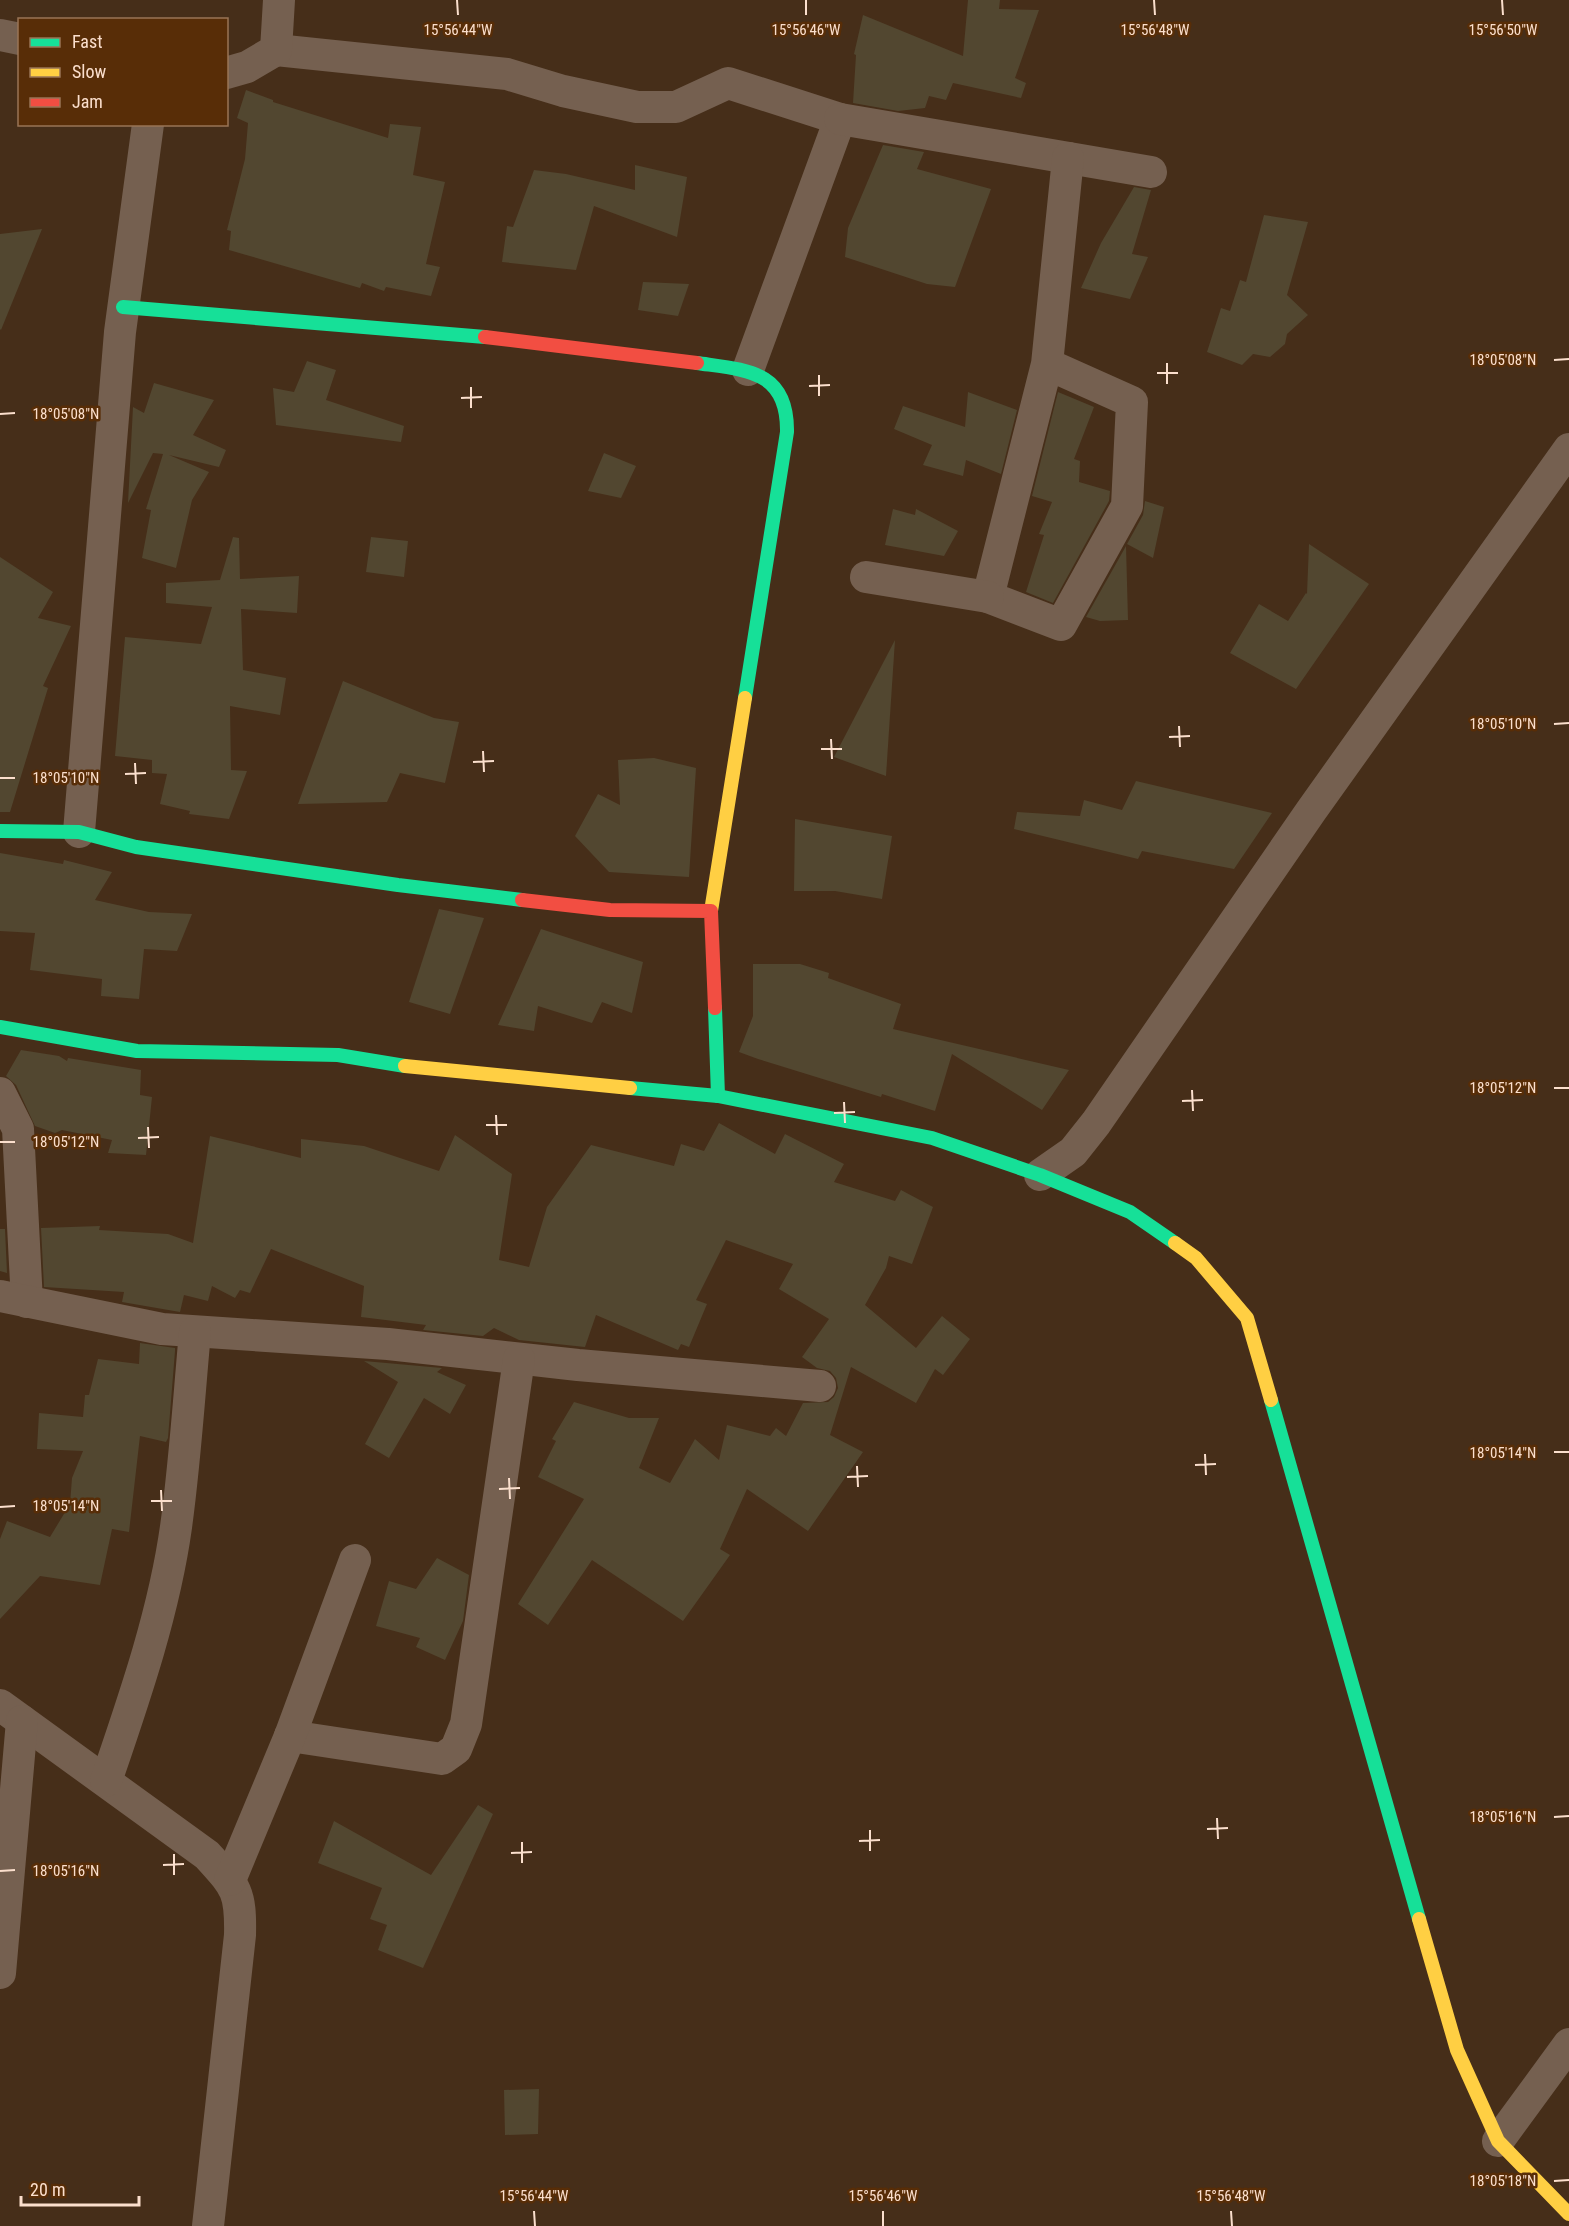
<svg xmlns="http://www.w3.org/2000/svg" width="1569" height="2226" viewBox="0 0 1569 2226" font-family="'Roboto Condensed',sans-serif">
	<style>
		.building { fill: #524730 }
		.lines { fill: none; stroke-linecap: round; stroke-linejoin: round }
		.street { stroke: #756050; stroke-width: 32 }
		.fast { stroke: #16e098; stroke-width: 14 }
		.slow { stroke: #ffcf43; stroke-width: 14 }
		.jam { stroke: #f24e42; stroke-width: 14 }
		.ticks { fill: none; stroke: #fbdfcd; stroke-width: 2 }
		.ticks-label { font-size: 15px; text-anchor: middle; fill: #fbdfcd; stroke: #582d07; stroke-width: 5; stroke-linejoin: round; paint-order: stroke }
	</style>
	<rect width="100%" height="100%" fill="#462e19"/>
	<!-- building -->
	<g class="building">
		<polygon points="968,0 1000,0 999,9 1039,10 1015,78 1026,83 1021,98 953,83 946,100 929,96 925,108 898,111 853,103 856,55 854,54 863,15 963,56"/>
		<polygon points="246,90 273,100 273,102 388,138 390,124 421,127 413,175 445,182 426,264 440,267 431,296 386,287 384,291 362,283 360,288 229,250 231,231 227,230 245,159 248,123 237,118"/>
		<polygon points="883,145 924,152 917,169 991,189 955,287 927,284 845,257 848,228"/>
		<polygon points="635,165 687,177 677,237 594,206 576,270 502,262 507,226 513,227 534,170 566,174 635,190"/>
		<polygon points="1134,187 1151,190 1132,254 1148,257 1130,299 1081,288 1101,243"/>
		<polygon points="1264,215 1308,222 1287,295 1308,315 1287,334 1285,344 1270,357 1253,354 1242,365 1207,352 1221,308 1230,311 1240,280 1246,282"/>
		<polygon points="42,229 1,330 0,329 0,234"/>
		<polygon points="643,282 689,284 678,316 638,310"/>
		<polygon points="307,361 336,370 326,400 404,426 401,442 276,425 273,388 294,392"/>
		<polygon points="154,383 214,400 193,435 226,450 219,467 169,455 209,472 192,500 176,568 142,558 151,510 146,509 163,454 153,453 128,503 133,407 144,413"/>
		<polygon points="968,392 1017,410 1001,474 966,460 963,476 923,465 932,445 894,429 903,406 965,427"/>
		<polygon points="1058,392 1094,407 1074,459 1080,461 1079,482 1110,491 1109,501 1053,603 1026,592 1044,535 1039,534 1052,502 1032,496"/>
		<polygon points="604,453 636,466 621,498 588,491"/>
		<polygon points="1145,501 1164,507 1153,558 1127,544 1143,515"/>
		<polygon points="893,509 915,515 916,509 958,531 944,556 885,545"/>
		<polygon points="233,537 239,538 240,579 299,576 297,613 241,609 243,670 286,678 280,715 230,706 231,770 247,771 229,819 189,814 190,811 160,804 167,774 152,773 152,760 115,756 125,637 201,644 212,607 166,603 166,583 220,580"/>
		<polygon points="371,537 408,541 404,577 366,572"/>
		<polygon points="1309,544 1369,584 1296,689 1230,653 1259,604 1288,621 1306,593 1307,594"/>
		<polygon points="1126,546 1128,620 1100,621 1086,617"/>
		<polygon points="0,557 53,592 38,618 71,626 43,686 48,688 10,812 0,812"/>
		<polygon points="895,640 886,776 834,757"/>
		<polygon points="343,681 434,718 459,722 445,783 400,773 387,802 298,804"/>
		<polygon points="654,758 696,768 689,877 609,872 575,836 598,794 620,805 618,760"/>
		<polygon points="1136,781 1272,813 1234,869 1142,851 1138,859 1014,829 1017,812 1080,816 1084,800 1122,810"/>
		<polygon points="795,819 892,836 882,899 835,891 794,891"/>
		<polygon points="0,853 63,864 64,860 112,872 95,900 149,912 192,914 177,951 144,949 139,999 101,996 102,979 30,970 35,933 0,931"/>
		<polygon points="439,909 484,918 450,1014 409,1002"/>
		<polygon points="541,929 643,962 632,1013 602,1002 592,1023 538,1006 534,1031 498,1025"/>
		<polygon points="753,964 800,964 829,973 828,978 901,1004 893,1029 1069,1070 1042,1110 952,1054 935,1111 882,1094 881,1097 758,1059 739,1052 753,1016"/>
		<polygon points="21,1050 59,1056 67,1061 68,1058 141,1070 140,1095 152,1097 146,1155 108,1153 112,1140 62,1130 55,1133 35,1126 16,1085 6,1076"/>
		<polygon points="719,1123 775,1154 785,1134 844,1164 834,1182 895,1201 901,1190 933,1207 912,1264 889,1256 886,1268 865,1305 916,1348 942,1316 970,1339 943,1375 935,1369 916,1403 851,1367 830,1435 863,1452 808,1531 747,1489 720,1549 730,1555 683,1621 592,1560 548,1625 518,1604 584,1499 538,1477 556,1441 552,1439 574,1402 629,1418 659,1418 639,1468 670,1483 695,1439 719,1460 727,1425 770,1436 776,1428 786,1436 803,1403 828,1402 834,1397 838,1388 836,1378 830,1371 817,1368 802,1357 829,1319 779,1289 793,1264 726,1240 696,1300 707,1304 689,1347 681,1344 678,1350 596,1315 585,1347 519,1340 494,1328 483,1336 423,1330 426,1325 361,1317 364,1286 271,1249 250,1293 240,1290 235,1298 212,1286 208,1301 184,1295 180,1312 122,1302 124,1292 44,1287 41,1228 100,1226 99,1230 168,1234 193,1243 210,1136 301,1158 301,1139 364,1146 439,1171 455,1135 512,1174 499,1260 529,1267 547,1207 591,1145 674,1166 681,1144 704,1151"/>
		<polygon points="0,1229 5,1229 7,1273 0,1271"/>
		<polygon points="140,1343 175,1348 175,1351 168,1438 166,1442 140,1436 129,1532 112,1529 100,1585 40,1576 0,1619 0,1539 7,1521 50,1537 70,1504 72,1478 83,1451 37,1449 39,1413 83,1417 85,1395 89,1395 98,1359 139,1364"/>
		<polygon points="364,1361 442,1368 437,1372 466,1385 450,1414 424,1398 389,1458 365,1444 398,1382"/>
		<polygon points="437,1558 469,1575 463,1621 445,1660 416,1647 420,1638 376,1626 389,1581 416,1589"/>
		<polygon points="478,1805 493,1814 423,1968 378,1950 387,1925 370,1919 382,1888 318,1863 334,1821 431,1875"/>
		<polygon points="539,2089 538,2134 505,2135 504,2090"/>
	</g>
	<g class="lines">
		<!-- street -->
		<g class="street">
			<polyline points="0,35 20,39"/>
			<polyline points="276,50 507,74 563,91 637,107 676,107 728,83 840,119 748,370"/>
			<polyline points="226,73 247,67 276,50 279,0"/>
			<polyline points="840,119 1151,172"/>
			<polyline points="1047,364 1132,402 1127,506 1061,625 988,597 1047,364 1068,158"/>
			<polyline points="866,577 988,597"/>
			<polyline points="79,832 120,332 148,124"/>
			<polyline points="0,1093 18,1129 27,1302"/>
			<polyline points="1040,1175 1073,1152 1096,1123 1311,811 1569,449"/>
			<polyline points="0,1296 162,1329 388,1344 578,1365 820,1386"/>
			<path d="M0 1705 207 1855C236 1887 241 1891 240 1935L208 2226"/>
			<polyline points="290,1736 442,1759 456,1749 466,1724 519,1359"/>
			<path d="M106 1781C134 1699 164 1613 176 1527 185 1462 189 1397 195 1332"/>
			<polyline points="230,1880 290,1736 355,1560"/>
			<polyline points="0,1973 22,1721"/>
			<polyline points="1498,2141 1569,2044"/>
		</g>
		<!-- fast -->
		<g class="fast">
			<polyline points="123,307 485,337"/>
			<path d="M697 363C746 370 788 370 787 432L745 698"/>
			<polyline points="0,831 79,832 136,847 398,885 522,900"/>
			<polyline points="715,1008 718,1096"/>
			<polyline points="0,1027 137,1051 338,1055 405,1066"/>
			<polyline points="630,1088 718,1096 932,1138 1040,1175 1130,1212 1175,1243"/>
			<polyline points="1271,1400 1419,1919"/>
		</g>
		<!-- slow -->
		<g class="slow">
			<polyline points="711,911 745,698"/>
			<polyline points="405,1066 630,1088"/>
			<polyline points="1175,1243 1196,1258 1247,1318 1271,1400"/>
			<polyline points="1419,1919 1457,2050 1498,2141 1569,2214"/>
		</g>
		<!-- jam -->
		<g class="jam">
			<polyline points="485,337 697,363"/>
			<polyline points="522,900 610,910 711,911 715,1008"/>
		</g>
	</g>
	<!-- ticks -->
	<path class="ticks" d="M457 0 458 15M806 0V15M1154 0 1155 15M1502 0 1503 15M1554 360 1569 359M1167 363V384M1157 373H1178M819 375V396M809 386 830 385M471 387V408M461 398 482 397M0 414 15 413M1554 724 1569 723M1179 726 1180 747M1169 737 1190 736M831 739 832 759M821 749H842M483 751 484 772M473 762 494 761M135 763 136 784M125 774 146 773M0 778H15M1554 1088H1569M1192 1090 1193 1111M1182 1101 1203 1100M844 1102 845 1123M834 1113 855 1112M496 1115 497 1135M486 1125H507M148 1127 149 1148M138 1138 159 1137M0 1142H15M1554 1452H1569M1205 1454 1206 1475M1195 1465 1216 1464M857 1466 858 1487M847 1477 868 1476M509 1478 510 1499M499 1489 520 1488M161 1490 162 1511M151 1501H172M0 1507 15 1506M1554 1817 1569 1816M1217 1818 1218 1839M1207 1829 1228 1828M870 1830V1851M859 1841 880 1840M522 1842V1863M511 1853 532 1852M174 1854V1875M163 1865 184 1864M0 1871 15 1870M1554 2181 1569 2180M534 2211 535 2226M883 2211V2226M1231 2211 1232 2226"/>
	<g class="ticks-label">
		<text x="458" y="35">15°56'44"W</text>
		<text x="806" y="35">15°56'46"W</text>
		<text x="1155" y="35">15°56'48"W</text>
		<text x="1503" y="35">15°56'50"W</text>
		<text x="1503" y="365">18°05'08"N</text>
		<text x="66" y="419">18°05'08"N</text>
		<text x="1503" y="729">18°05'10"N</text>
		<text x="66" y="783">18°05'10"N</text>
		<text x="1503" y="1093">18°05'12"N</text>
		<text x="66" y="1147">18°05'12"N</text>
		<text x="1503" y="1458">18°05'14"N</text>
		<text x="66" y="1511">18°05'14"N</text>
		<text x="1503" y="1822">18°05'16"N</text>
		<text x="66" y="1876">18°05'16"N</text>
		<text x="1503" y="2186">18°05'18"N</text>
		<text x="534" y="2201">15°56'44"W</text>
		<text x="883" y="2201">15°56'46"W</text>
		<text x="1231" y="2201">15°56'48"W</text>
	</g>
	<!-- legend -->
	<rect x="18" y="18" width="210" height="108" fill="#582d07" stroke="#997456" stroke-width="1.5"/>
	<rect x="30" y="38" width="30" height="9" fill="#16e098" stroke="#997456" stroke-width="1.5"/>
	<text x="72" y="48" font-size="18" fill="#fbdfcd">Fast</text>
	<rect x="30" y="68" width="30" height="9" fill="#ffcf43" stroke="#997456" stroke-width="1.5"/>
	<text x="72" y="78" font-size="18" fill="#fbdfcd">Slow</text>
	<rect x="30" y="98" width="30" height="9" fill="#f24e42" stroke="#997456" stroke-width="1.5"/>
	<text x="72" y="108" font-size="18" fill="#fbdfcd">Jam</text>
	<!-- scale -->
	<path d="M21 2196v9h118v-9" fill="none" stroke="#fbdfcd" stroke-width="3"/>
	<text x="30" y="2196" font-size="18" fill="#fbdfcd" stroke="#582d07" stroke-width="4.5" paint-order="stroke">20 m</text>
</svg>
